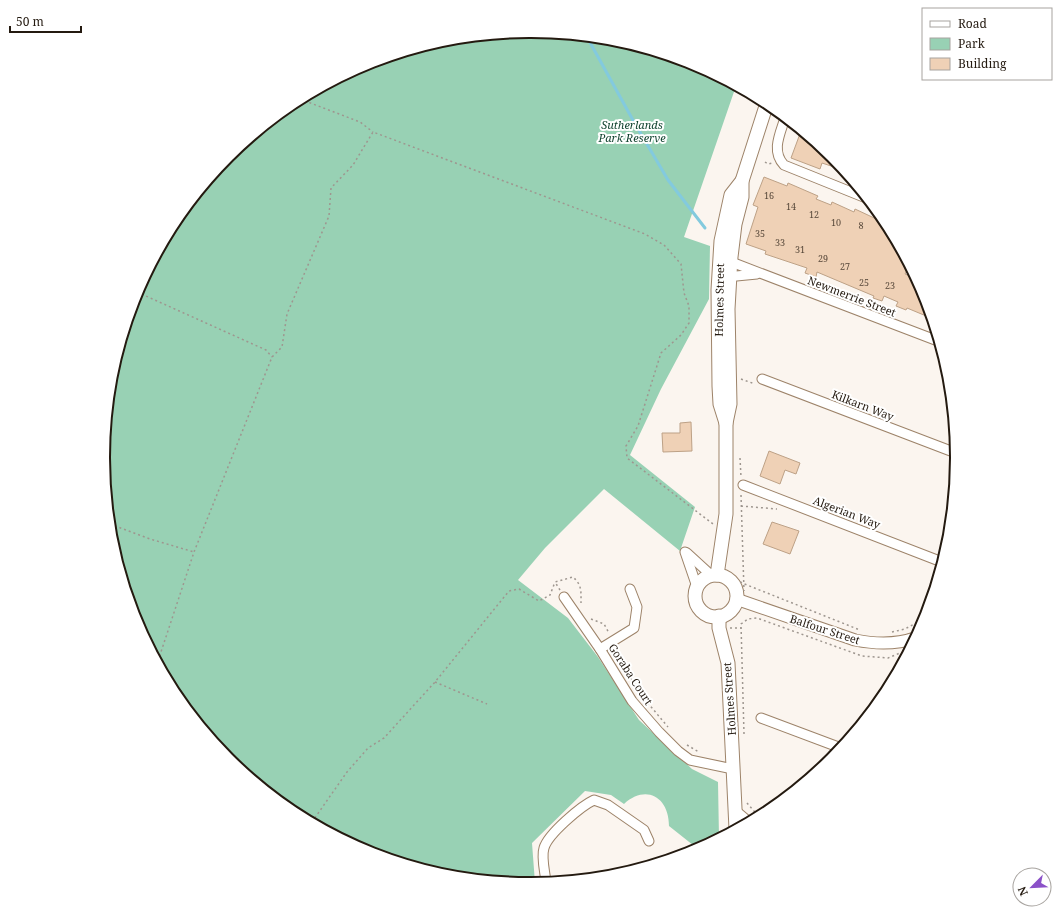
<svg xmlns="http://www.w3.org/2000/svg" width="1060" height="915" viewBox="0 0 1060 915" font-family="'Noto Serif',serif">
	<style>
		.green { fill: #98d1b4 }
		.lines { fill: none; stroke-linecap: round; stroke-linejoin: round }
		.stream { stroke: #83cade; stroke-width: 3 }
		.building { fill: #efd1b6; stroke: #bda186 }
		.minor-casing { stroke: #9d8369; stroke-width: 11 }
		.tertiary-casing { stroke: #9d8369; stroke-width: 13 }
		.secondary-casing { stroke: #9d8369; stroke-width: 15 }
		.path { stroke: #9e968f; stroke-width: 1.5; stroke-dasharray: 2 3; stroke-linecap: butt }
		.minor { stroke: #fff; stroke-width: 9 }
		.tertiary { stroke: #fff; stroke-width: 11 }
		.secondary { stroke: #fff; stroke-width: 13 }
		.labels { text-anchor: middle; dominant-baseline: central; stroke-width: 4; stroke-linejoin: round; paint-order: stroke }
		.number-label { font-size: 9px; fill: #57483a }
		.park-label { font-size: 11px; font-style: italic; fill: #0c3f2b; stroke: #fff }
		.street-label { font-size: 11px; fill: #241a10; stroke: #fff }
		.rim { fill: none; stroke: #241a10; stroke-width: 2 }
	</style>
	<rect width="100%" height="100%" fill="#fbf5ef"/>
	<!-- green -->
	<path class="green" d="M530 31 613 39 693 64 736 86 684 237 710 246 709 299 661 389 630 455 695 507 680 551 604 489 545 548 518 580 568 618 598 657 639 720 692 769 718 782 719 838 698 849 669 826C669 797 646 784 624 804L611 795 585 791 532 843 535 883 530 884 447 876 367 851 293 812 228 759 175 694 136 621 112 540 104 457 112 374 136 294 176 220 229 156 293 103 367 63 447 39Z"/>
	<g class="lines">
		<!-- stream -->
		<polyline class="stream" points="587,37 634,122 668,180 705,228"/>
	</g>
	<!-- building -->
	<g class="building">
		<polygon points="801,131 832,156 843,170 822,163 820,169 791,158"/>
		<polygon points="764,177 787,186 788,183 818,196 816,199 831,205 832,202 854,212 855,209 887,224 909,266 905,274 916,278 924,295 931,318 907,308 906,310 896,306 898,302 884,296 882,301 873,298 874,296 817,272 816,277 805,273 807,268 765,254 766,251 746,244 758,207 753,205"/>
		<polygon points="691,422 692,451 663,452 662,433 680,433 680,423"/>
		<polygon points="769,451 800,463 796,474 785,470 780,484 760,476"/>
		<polygon points="772,522 799,531 790,554 763,544"/>
	</g>
	<g class="lines">
		<!-- minor casing -->
		<g class="minor-casing">
			<g id="minor">
				<path d="M785 118C780 134 771 151 784 165L866 198"/>
				<polyline points="726,260 938,341"/>
				<polyline points="726,277 757,274"/>
				<polyline points="762,379 956,453"/>
				<polyline points="743,485 942,562"/>
				<polyline points="685,552 697,587"/>
				<polyline points="687,553 711,575"/>
				<polyline points="564,597 600,649 632,701 659,732 678,751 690,760 733,769"/>
				<polyline points="600,649 634,628 637,607 630,589"/>
				<polyline points="761,718 841,748"/>
				<polyline points="736,811 749,822"/>
				<path d="M546 882C545 872 541 857 544 848 548 834 581 806 594 800L608 805 644 830 649 841"/>
			</g>
		</g>
		<!-- tertiary casing -->
		<g class="tertiary-casing">
			<path id="tertiary" d="M736 599 855 640C875 644 895 645 915 638"/>
		</g>
		<!-- secondary casing -->
		<g class="secondary-casing">
			<g id="secondary">
				<polyline points="726,423 720,404 719,386 718,290 721,241 731,195 742,181"/>
				<polyline points="717,575 726,514 726,423 730,404 728,309 731,257 735,224 742,197 742,181 767,103"/>
				<circle cx="716" cy="596" r="21"/>
				<polyline points="719,616 719,628 728,663 736,829"/>
			</g>
		</g>
		<!-- path -->
		<g class="path">
			<polyline points="300,99 360,122 373,132"/>
			<polyline points="765,162 768,164 772,163"/>
			<polyline points="137,292 266,350 272,357"/>
			<polyline points="933,325 934,326"/>
			<polyline points="741,379 755,384"/>
			<polyline points="740,458 741,477"/>
			<polyline points="741,495 744,591"/>
			<polyline points="741,506 777,509"/>
			<polyline points="110,524 150,539 194,552"/>
			<polyline points="728,573 742,583 860,630"/>
			<path d="M560 590 555 582 573 577C582 585 581 591 581 603"/>
			<polyline points="591,619 604,624 609,633"/>
			<polyline points="730,628 741,628"/>
			<polyline points="892,632 905,629 925,618"/>
			<polyline points="618,648 619,662"/>
			<polyline points="158,661 194,552 272,357 282,347 287,314 329,216 331,188 353,165 373,132 645,234 664,245 681,264 684,293 689,306 689,323 681,335 661,353 638,426 626,446 627,458 713,524"/>
			<polyline points="625,670 647,702 668,727"/>
			<polyline points="435,682 487,704"/>
			<polyline points="744,734 741,624 748,619 757,618 862,656 888,658 900,653"/>
			<polyline points="687,745 699,752"/>
			<polyline points="747,803 759,817"/>
			<polyline points="312,822 347,772 368,748 384,738 435,682 509,591 519,589 539,601 550,595 555,582"/>
		</g>
		<!-- minor -->
		<use href="#minor" class="minor"/>
		<!-- tertiary -->
		<use href="#tertiary" class="tertiary"/>
		<!-- secondary -->
		<use href="#secondary" class="secondary"/>
	</g>
	<g class="labels">
		<!-- number labels -->
		<g class="number-label">
			<text x="769" y="195">16</text>
			<text x="791" y="206">14</text>
			<text x="814" y="214">12</text>
			<text x="836" y="222">10</text>
			<text x="861" y="225">8</text>
			<text x="760" y="233">35</text>
			<text x="780" y="242">33</text>
			<text x="800" y="249">31</text>
			<text x="823" y="258">29</text>
			<text x="845" y="266">27</text>
			<text x="864" y="282">25</text>
			<text x="890" y="285">23</text>
		</g>
		<!-- park labels -->
		<g class="park-label">
			<text x="632" y="124">Sutherlands<tspan x="632" dy="13">Park Reserve</tspan></text>
		</g>
		<!-- street labels -->
		<g class="street-label">
			<text transform="translate(852 296) rotate(21)">Newmerrie Street</text>
			<text transform="translate(719 300) rotate(-89)">Holmes Street</text>
			<text transform="translate(863 405) rotate(21)">Kilkarn Way</text>
			<text transform="translate(847 512) rotate(21)">Algerian Way</text>
			<text transform="translate(825 629) rotate(18)">Balfour Street</text>
			<text transform="translate(631 674) rotate(57)">Goraba Court</text>
			<text transform="translate(729 699) rotate(-94)">Holmes Street</text>
		</g>
	</g>
	<!-- crop -->
	<path d="M0 0H1060V915H0ZM529 38H531A419 419 0 0 1 950 457V458A419 419 0 0 1 531 877H529A419 419 0 0 1 110 458V457A419 419 0 0 1 529 38Z" fill="#fff" fill-rule="evenodd"/>
	<path class="rim" d="M529 38H531A419 419 0 0 1 950 457V458A419 419 0 0 1 531 877H529A419 419 0 0 1 110 458V457A419 419 0 0 1 529 38Z"/>
	<!-- legend -->
	<rect x="922" y="8" width="130" height="72" fill="#ffffff" stroke="#a7a39f"/>
	<rect x="930" y="21" width="20" height="6" fill="#ffffff" stroke="#a7a39f"/>
	<text x="958" y="28" font-size="12" fill="#241a10">Road</text>
	<rect x="930" y="38" width="20" height="12" fill="#98d1b4" stroke="#a7a39f"/>
	<text x="958" y="48" font-size="12" fill="#241a10">Park</text>
	<rect x="930" y="58" width="20" height="12" fill="#efd1b6" stroke="#a7a39f"/>
	<text x="958" y="68" font-size="12" fill="#241a10">Building</text>
	<!-- north arrow -->
	<g transform="translate(1032 887) rotate(246)"><circle r="19" fill="#ffffff" stroke="#a7a39f"/>
	<path d="M0-3L7 15L0 10L-7 15Z" fill="#8b51c8"/>
	<text y="-6" font-size="11" font-weight="bold" text-anchor="middle" fill="#241a10">N</text>
	</g>
	<!-- scale -->
	<path d="M10 26v6h71v-6" fill="none" stroke="#241a10" stroke-width="2"/>
	<text x="16" y="26" font-size="12" fill="#241a10" stroke="#ffffff" stroke-width="3" paint-order="stroke">50 m</text>
</svg>
